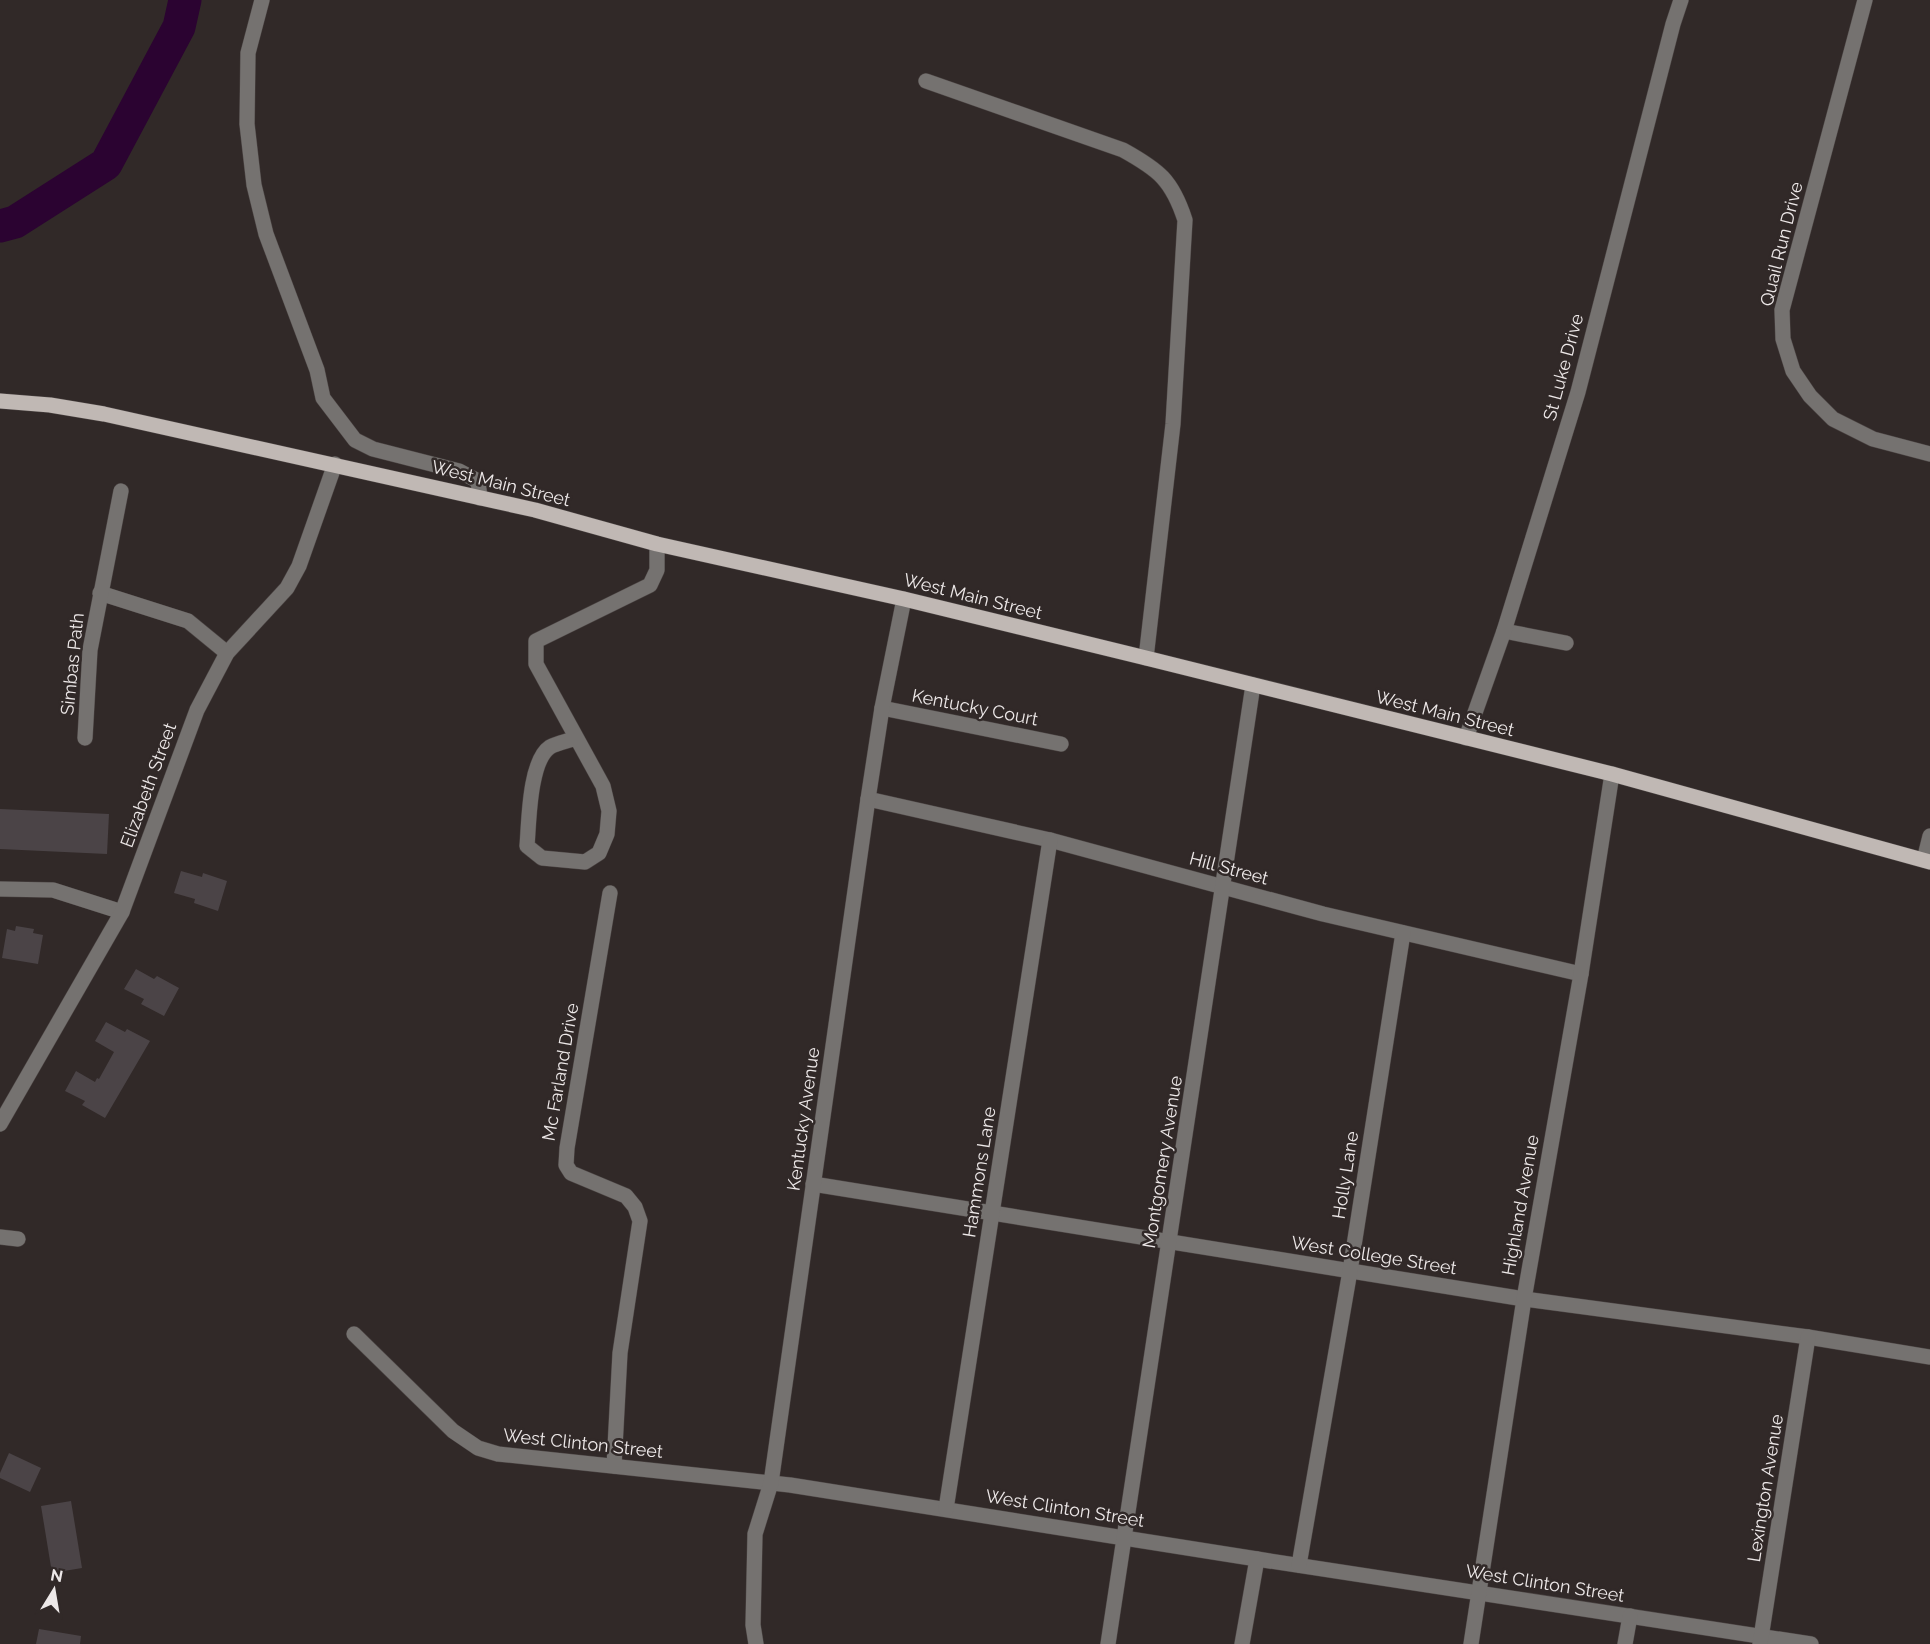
<svg xmlns="http://www.w3.org/2000/svg" width="1930" height="1644" viewBox="0 0 1930 1644" font-family="Raleway,sans-serif">
	<style>
		.lines { fill: none; stroke-linecap: round; stroke-linejoin: round }
		.river { stroke: #2b0331; stroke-width: 33 }
		.building { fill: #4b4447 }
		.minor-casing { stroke: #4b4443; stroke-width: 16 }
		.major-casing { stroke: #4b4443; stroke-width: 16 }
		.minor { stroke: #757270; stroke-width: 15 }
		.major { stroke: #c0b8b4; stroke-width: 15 }
		.labels { text-anchor: middle; dominant-baseline: central; stroke-width: 5; stroke-linejoin: round; paint-order: stroke }
		.street-label { font-size: 18px; fill: #ede8e8; stroke: #312928 }
	</style>
	<rect width="100%" height="100%" fill="#312928"/>
	<g class="lines">
		<!-- river -->
		<polyline class="river" points="0,226 15,222 106,164 179,27 185,0"/>
	</g>
	<!-- building -->
	<g class="building">
		<polygon points="0,809 109,814 107,854 0,849"/>
		<polygon points="181,871 202,877 203,873 227,881 218,911 194,903 195,899 174,893"/>
		<polygon points="16,926 34,929 33,933 43,935 38,964 2,958 7,929 15,931"/>
		<polygon points="136,969 154,979 157,976 179,988 164,1016 141,1004 144,999 124,989"/>
		<polygon points="106,1022 125,1032 127,1029 150,1041 105,1118 82,1105 85,1101 65,1091 76,1071 95,1082 97,1078 99,1079 114,1052 95,1041"/>
		<polygon points="9,1453 41,1468 30,1492 0,1478 0,1473"/>
		<polygon points="71,1501 82,1568 52,1573 41,1506"/>
		<polygon points="39,1629 81,1636 80,1644 36,1644"/>
	</g>
	<g class="lines">
		<!-- minor casing -->
		<g class="minor-casing">
			<g id="minor">
				<polyline points="262,0 248,53 247,124 254,185 266,234 317,370 323,398 355,440 373,449 459,471 478,481 480,498"/>
				<polyline points="1865,0 1782,310 1783,339 1793,371 1810,396 1833,419 1873,439 1930,454"/>
				<path d="M926 81 1123 150C1159 170 1172 180 1185 220L1173 424 1146 658"/>
				<polyline points="100,593 188,621 227,653"/>
				<polyline points="1504,631 1566,643"/>
				<polyline points="882,708 1061,744"/>
				<polyline points="85,738 90,650 121,491"/>
				<path d="M576 738C568 741 557 743 550 747 529 761 529 823 527 846L542 858 585 862 599 853 607 834 609 811 603 786 536 664V641L650 585 657 570V544"/>
				<polyline points="1466,738 1504,631 1578,392 1673,24 1681,0"/>
				<polyline points="868,799 1050,840 1323,914 1581,974"/>
				<polyline points="1924,860 1930,836"/>
				<polyline points="0,889 53,890 122,912"/>
				<polyline points="610,893 567,1148 566,1165 571,1173 626,1196 635,1207 640,1221 620,1353 614,1466"/>
				<polyline points="0,1124 122,912 197,710 227,653 287,588 299,566 335,464"/>
				<polyline points="813,1184 1524,1299 1808,1337 1930,1357"/>
				<polyline points="0,1237 18,1239"/>
				<polyline points="354,1334 453,1431 478,1448 498,1454 790,1485 1257,1559 1811,1644"/>
				<polyline points="946,1509 1050,840"/>
				<polyline points="1299,1565 1350,1271 1403,933"/>
				<polyline points="756,1644 753,1625 755,1534 771,1483 868,799 882,708 904,599"/>
				<polyline points="1108,1644 1253,685"/>
				<polyline points="1242,1644 1257,1559"/>
				<polyline points="1471,1644 1524,1299 1581,974 1612,774"/>
				<polyline points="1625,1644 1630,1616"/>
				<polyline points="1760,1644 1808,1337"/>
			</g>
		</g>
		<!-- major casing -->
		<g class="major-casing">
			<polyline id="major" points="0,401 50,405 104,414 535,510 657,544 904,599 1146,658 1612,774 1930,862"/>
		</g>
		<!-- minor -->
		<use href="#minor" class="minor"/>
		<!-- major -->
		<use href="#major" class="major"/>
	</g>
	<g class="labels">
		<!-- street labels -->
		<g class="street-label">
			<text transform="translate(1781 244) rotate(-76)">Quail Run Drive</text>
			<text transform="translate(1563 367) rotate(-75)">St Luke Drive</text>
			<text transform="translate(501 483) rotate(14)">West Main Street</text>
			<text transform="translate(973 596) rotate(14)">West Main Street</text>
			<text transform="translate(72 664) rotate(-84)">Simbas Path</text>
			<text transform="translate(975 707) rotate(11)">Kentucky Court</text>
			<text transform="translate(1445 713) rotate(14)">West Main Street</text>
			<text transform="translate(148 785) rotate(-70)">Elizabeth Street</text>
			<text transform="translate(1229 868) rotate(15)">Hill Street</text>
			<text transform="translate(560 1072) rotate(-80)">Mc Farland Drive</text>
			<text transform="translate(803 1119) rotate(-82)">Kentucky Avenue</text>
			<text transform="translate(1162 1162) rotate(-81)">Montgomery Avenue</text>
			<text transform="translate(979 1172) rotate(-81)">Hammons Lane</text>
			<text transform="translate(1345 1175) rotate(-81)">Holly Lane</text>
			<text transform="translate(1520 1205) rotate(-80)">Highland Avenue</text>
			<text transform="translate(1374 1255) rotate(9)">West College Street</text>
			<text transform="translate(583 1443) rotate(6)">West Clinton Street</text>
			<text transform="translate(1765 1488) rotate(-81)">Lexington Avenue</text>
			<text transform="translate(1065 1508) rotate(9)">West Clinton Street</text>
			<text transform="translate(1545 1583) rotate(9)">West Clinton Street</text>
		</g>
	</g>
	<!-- north arrow -->
	<g transform="translate(54 1590) rotate(11)" stroke="#312928" stroke-width="4.5" paint-order="stroke">
	<path d="M0-4.5L10 22L0 15L-10 22Z" fill="#ede8e8"/>
	<text y="-9" font-size="16" font-weight="bold" text-anchor="middle" fill="#ede8e8">N</text>
	</g>
</svg>
